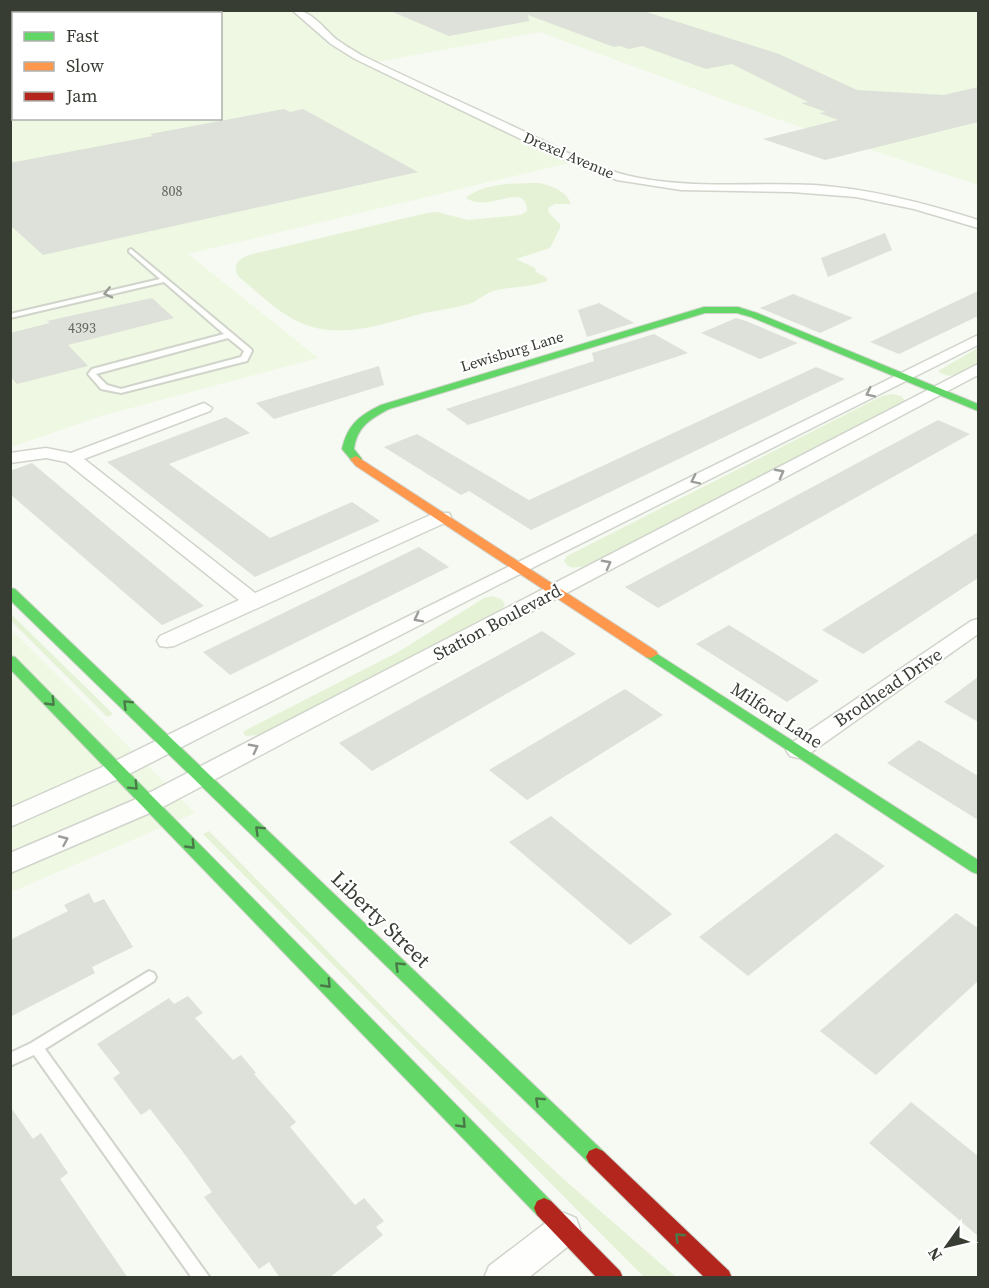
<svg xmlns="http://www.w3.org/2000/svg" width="989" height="1288" viewBox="0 0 989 1288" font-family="'Source Serif 4',serif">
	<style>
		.built { fill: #eef8e2 }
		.green { fill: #e5f2d6 }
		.building { fill: #dde1d9 }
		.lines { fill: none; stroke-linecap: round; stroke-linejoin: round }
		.lane-casing { stroke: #d0d4cb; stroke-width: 4 }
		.street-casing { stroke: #d0d4cb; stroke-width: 3 }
		.fast-casing { stroke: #d0d4cb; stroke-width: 2 }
		.slow-casing { stroke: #d0d4cb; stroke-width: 2 }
		.jam-casing { stroke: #d0d4cb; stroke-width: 2 }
		.lane { fill: #fefefd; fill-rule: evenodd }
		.street { fill: #fefefd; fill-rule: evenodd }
		.fast { fill: #63d668; fill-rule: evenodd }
		.slow { fill: #ff974d; fill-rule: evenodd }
		.jam { fill: #b3261e; fill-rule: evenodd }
		.oneway { stroke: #9b9e98 }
		.oneway2 { stroke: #497a48 }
		.labels { text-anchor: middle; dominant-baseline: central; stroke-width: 4.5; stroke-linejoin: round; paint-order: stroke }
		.far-number-label { font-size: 14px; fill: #61665c }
		.far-street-label { font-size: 15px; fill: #383d33; stroke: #fff }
		.street-label { font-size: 18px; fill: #383d33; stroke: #fff }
		.near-street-label { font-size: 21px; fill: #383d33; stroke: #fff }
	</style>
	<rect width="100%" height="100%" fill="#f6faf2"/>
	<!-- built -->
	<g class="built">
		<polygon points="174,10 978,11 978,185 777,119 540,32 370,63 573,162 188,254 318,358 101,416 11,447 10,32 13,32 14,118 220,118 220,14 150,13"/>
		<polygon points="10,629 195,813 11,892 10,892"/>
	</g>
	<!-- green -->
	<g class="green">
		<path d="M539 183C551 186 567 191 571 204H555L548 208 549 213 560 224V228L550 248 516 259 535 268 536 272 547 278V281C530 288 511 286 493 291 484 294 478 301 469 304 455 308 439 310 424 313 378 325 332 344 288 316 270 305 254 289 238 276 232 264 239 259 249 255L427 213 437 212 468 220 521 215 527 211C526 179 489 214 466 198 483 183 517 183 539 183Z"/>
		<path d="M978 348V364C966 371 951 382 938 371Z"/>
		<path d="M892 394 901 396 905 401 588 565C579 567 570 571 564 561L567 556 882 396Z"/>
		<polygon points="492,596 501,599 505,604 502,610 258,735 245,736 243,732 248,729 400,651 484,598"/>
		<polygon points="10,614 11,614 113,714 107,717 11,621"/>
		<polygon points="209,831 406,1031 559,1175 676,1277 644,1277 203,834"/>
	</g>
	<!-- building -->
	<g class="building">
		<polygon points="388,10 640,10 779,54 857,90 944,95 978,87 978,122 825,160 763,139 838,120 819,113 826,112 801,103 808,102 732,64 706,69 642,46 629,49 620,46 614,47 528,15 529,21 449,36"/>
		<polygon points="284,109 290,112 303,109 418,172 43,255 10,225 10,163 153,136 150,134"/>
		<polygon points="885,233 892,250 828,277 821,258"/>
		<polygon points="978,291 978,316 899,354 870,342"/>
		<polygon points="793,294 853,318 820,333 760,308"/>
		<polygon points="152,298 174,318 68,345 88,366 17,384 10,376 10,333 50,323 47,321"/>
		<polygon points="599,303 634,323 587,337 578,310"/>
		<polygon points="736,318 746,321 798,343 760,359 701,333"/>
		<polygon points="654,334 688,353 468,425 446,409 594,361 592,353"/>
		<polygon points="379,366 384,385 274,419 256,403"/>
		<polygon points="816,367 845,379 531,530 469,491 461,495 384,447 417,434 529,500"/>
		<polygon points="226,417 250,433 169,464 270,538 352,502 380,521 255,577 107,462"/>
		<polygon points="938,420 970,434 658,608 625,587"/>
		<polygon points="32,463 125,541 204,606 162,625 10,494 10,471"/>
		<polygon points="978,532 978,578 863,654 822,630"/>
		<polygon points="419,547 449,567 230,675 203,652"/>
		<polygon points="729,625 819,681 787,702 696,644"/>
		<polygon points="542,631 576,654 372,771 339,743"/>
		<polygon points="978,677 978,722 944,702"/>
		<polygon points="625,689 663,715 527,800 489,770"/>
		<polygon points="919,740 978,776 978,820 887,763"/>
		<polygon points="551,816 672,914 630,945 509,842"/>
		<polygon points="836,833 885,866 748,976 699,937"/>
		<polygon points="89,893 94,903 104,899 133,947 92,967 95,973 10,1017 10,940 68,911 64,905"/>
		<polygon points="956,913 978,928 978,981 876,1075 820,1031"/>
		<polygon points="188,996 203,1013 195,1018 233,1060 241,1055 256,1073 254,1074 296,1122 290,1127 355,1205 364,1198 384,1221 376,1227 383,1235 329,1278 280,1278 269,1262 259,1269 204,1197 212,1192 186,1156 150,1109 141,1115 113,1078 120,1073 97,1044 169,998 174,1004"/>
		<polygon points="911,1102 978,1156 978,1236 869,1143"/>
		<polygon points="10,1106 33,1139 41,1133 68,1173 60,1179 128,1278 10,1278"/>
	</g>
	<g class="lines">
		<!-- lane casing -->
		<g class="lane-casing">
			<g id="lane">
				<rect x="10" y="48" width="4" height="3"/>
				<rect x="10" y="57" width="4" height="2"/>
				<path d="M131 249 251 349 252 351 247 361 121 393 101 389 88 374 92 369 224 334 164 282 10 318V314L160 279 129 252V250ZM228 338 244 351 241 357 121 389 107 385 96 374Z"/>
				<polygon points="149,971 154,973 156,977 154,981 45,1049 210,1278 192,1278 34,1055 10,1066 10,1053 31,1043"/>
			</g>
		</g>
		<!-- street casing -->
		<g class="street-casing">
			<g id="street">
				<path d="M292 10C312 10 322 27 336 39 344 45 353 50 361 55 414 81 468 105 521 130 559 148 597 170 639 178 697 189 756 182 815 185 871 189 925 203 978 220V228L914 209 856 197 792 192 681 190 617 180 558 157 355 59 331 44Z"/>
				<polygon points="978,335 978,345 500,584 125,776 10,827 10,808 109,764"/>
				<polygon points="978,364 978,375 159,809 10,873 10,853 141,797"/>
				<polygon points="204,403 212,408 210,411 84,459 255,593 435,513 449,513 451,517 449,521 174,646 167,647 160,646 157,641 160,636 239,600 66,462 46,458 10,463 10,453 46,448 71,453"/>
				<polygon points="978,619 978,634 806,756 798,758 790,756 786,750 790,744 971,621"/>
				<polygon points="564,1213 576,1218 580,1229 576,1240 528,1278 484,1278 489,1266 552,1218"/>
			</g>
		</g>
		<!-- fast casing -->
		<g class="fast-casing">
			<g id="fast">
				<polygon points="75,10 89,10 63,14"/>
				<polygon points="14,27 14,31 10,32 10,28"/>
				<path d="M704 307H738L757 313 978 404V411L751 317 737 313H705L389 409C370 419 357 427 354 449L362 459 360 461H352L342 449C347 425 360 415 381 405Z"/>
				<polygon points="10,588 15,589 603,1151 606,1157 603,1163 596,1166 589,1163 10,600"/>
				<polygon points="651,650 978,860 978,874 972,872 646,657 644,654 646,651"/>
				<polygon points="10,656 15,657 551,1201 554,1208 551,1215 544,1218 537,1215 10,669"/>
			</g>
		</g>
		<!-- slow casing -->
		<g class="slow-casing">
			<g id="slow">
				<polygon points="135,10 148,10 123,14"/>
				<polygon points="356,456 656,651 658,654 651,658 646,657 356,466 350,459"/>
			</g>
		</g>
		<!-- jam casing -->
		<g class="jam-casing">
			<g id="jam">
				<polygon points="596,1148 603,1151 729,1271 732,1278 705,1278 589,1163 586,1157 589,1151"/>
				<polygon points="544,1198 551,1201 620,1271 623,1278 597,1278 537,1215 534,1208 537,1201"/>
			</g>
		</g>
		<!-- lane -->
		<use href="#lane" class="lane"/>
		<!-- street -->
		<use href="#street" class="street"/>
		<!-- fast -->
		<use href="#fast" class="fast"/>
		<!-- slow -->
		<use href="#slow" class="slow"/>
		<!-- jam -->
		<use href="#jam" class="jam"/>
	</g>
	<!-- one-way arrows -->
	<defs><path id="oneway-chevron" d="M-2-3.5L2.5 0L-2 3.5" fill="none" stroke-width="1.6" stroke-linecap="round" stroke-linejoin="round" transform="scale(1.5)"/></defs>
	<g class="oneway">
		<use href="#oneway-chevron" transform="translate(108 293) rotate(167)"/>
		<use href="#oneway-chevron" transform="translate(870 393) rotate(154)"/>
		<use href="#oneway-chevron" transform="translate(780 473) rotate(-28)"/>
		<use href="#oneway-chevron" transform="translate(695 480) rotate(154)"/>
		<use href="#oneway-chevron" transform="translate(607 564) rotate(-28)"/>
		<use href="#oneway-chevron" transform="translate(418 618) rotate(153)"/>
		<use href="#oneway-chevron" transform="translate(254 748) rotate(-28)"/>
		<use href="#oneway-chevron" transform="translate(64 840) rotate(-24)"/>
	</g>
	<g class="oneway2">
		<use href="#oneway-chevron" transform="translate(51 702) rotate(46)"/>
		<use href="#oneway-chevron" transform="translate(127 704) rotate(-136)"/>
		<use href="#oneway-chevron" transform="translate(134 786) rotate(45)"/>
		<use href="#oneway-chevron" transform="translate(259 830) rotate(-136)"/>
		<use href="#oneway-chevron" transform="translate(191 845) rotate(46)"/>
		<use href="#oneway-chevron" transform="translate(399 966) rotate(-136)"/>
		<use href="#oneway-chevron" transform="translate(327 984) rotate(46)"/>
		<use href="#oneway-chevron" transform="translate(539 1101) rotate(-136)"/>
		<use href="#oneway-chevron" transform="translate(462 1124) rotate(46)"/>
		<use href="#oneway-chevron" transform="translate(679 1237) rotate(-136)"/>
	</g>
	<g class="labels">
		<!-- far-number labels -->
		<g class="far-number-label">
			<text x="172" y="191">808</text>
			<text x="82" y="328">4393</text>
		</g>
		<!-- far-street labels -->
		<g class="far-street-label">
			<text transform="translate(569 155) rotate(23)">Drexel Avenue</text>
			<text transform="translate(512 351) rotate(-17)">Lewisburg Lane</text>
		</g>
		<!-- street labels -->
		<g class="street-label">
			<text transform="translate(497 622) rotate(-28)">Station Boulevard</text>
			<text transform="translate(888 687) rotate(-34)">Brodhead Drive</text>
			<text transform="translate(777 715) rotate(33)">Milford Lane</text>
		</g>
		<!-- near-street labels -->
		<g class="near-street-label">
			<text transform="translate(381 919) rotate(44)">Liberty Street</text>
		</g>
	</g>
	<!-- border -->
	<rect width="989" height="1288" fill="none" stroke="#383d33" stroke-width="24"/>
	<!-- legend -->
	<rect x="12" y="12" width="210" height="108" fill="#ffffff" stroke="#afb1ad" stroke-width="1.5"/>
	<rect x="24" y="32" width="30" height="9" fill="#63d668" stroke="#afb1ad" stroke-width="1.5"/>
	<text x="66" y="42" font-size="18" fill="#383d33">Fast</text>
	<rect x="24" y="62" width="30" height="9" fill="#ff974d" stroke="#afb1ad" stroke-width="1.5"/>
	<text x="66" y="72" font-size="18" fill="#383d33">Slow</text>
	<rect x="24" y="92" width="30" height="9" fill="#b3261e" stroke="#afb1ad" stroke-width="1.5"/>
	<text x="66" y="102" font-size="18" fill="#383d33">Jam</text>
	<!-- north arrow -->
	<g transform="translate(947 1246) rotate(236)" stroke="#ffffff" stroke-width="4.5" paint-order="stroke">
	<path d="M0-4.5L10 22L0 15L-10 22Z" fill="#383d33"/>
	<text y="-9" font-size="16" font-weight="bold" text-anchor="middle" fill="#383d33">N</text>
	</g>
</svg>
